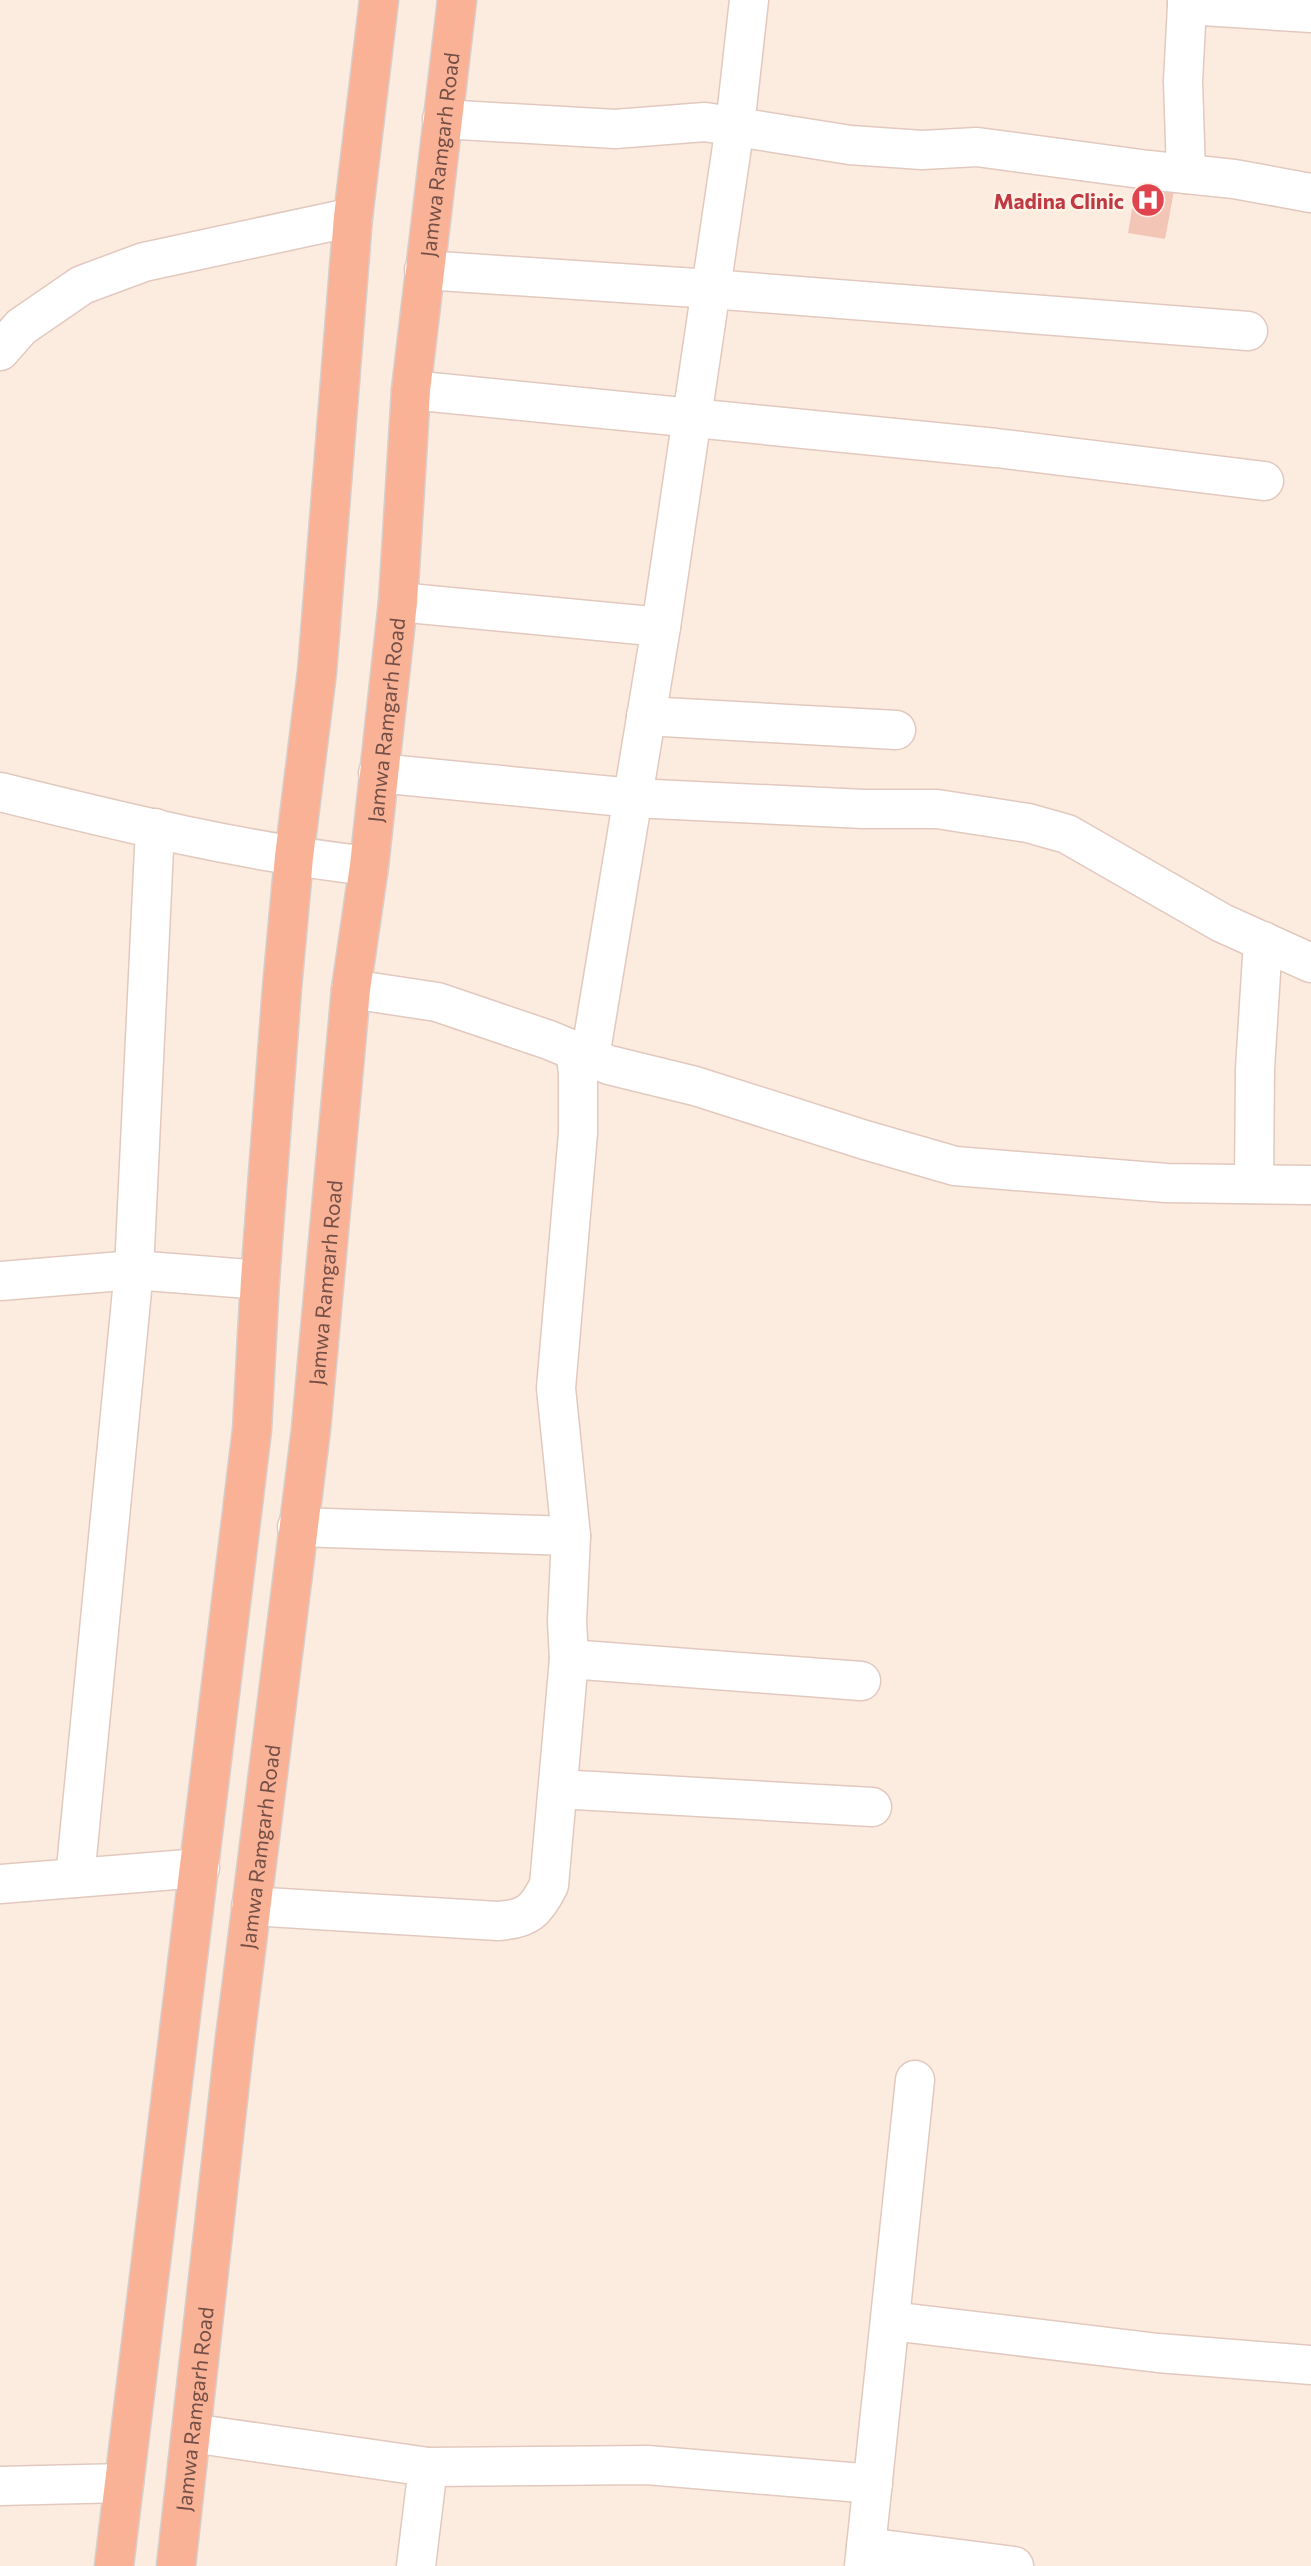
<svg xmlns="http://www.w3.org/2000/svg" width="1311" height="2566" viewBox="0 0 1311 2566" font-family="Commissioner,sans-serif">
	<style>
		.building { fill: #f2c5b7 }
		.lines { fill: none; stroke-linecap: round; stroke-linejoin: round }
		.minor-casing { stroke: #e2c9bf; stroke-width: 41 }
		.trunk-casing { stroke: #d8cecb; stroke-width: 41 }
		.minor { stroke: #fff; stroke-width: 38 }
		.trunk { stroke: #fab296; stroke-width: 38 }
		.labels { text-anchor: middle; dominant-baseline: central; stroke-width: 5; stroke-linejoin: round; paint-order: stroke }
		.street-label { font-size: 21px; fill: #734f47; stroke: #fff1e6 }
		.health-label { font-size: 21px; font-weight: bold; fill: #be3a42; stroke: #fff1e6; text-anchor: end }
	</style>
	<rect width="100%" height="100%" fill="#fcecdf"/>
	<!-- building -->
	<polygon class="building" points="1138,173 1176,180 1165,239 1128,233"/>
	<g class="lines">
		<!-- minor casing -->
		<g class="minor-casing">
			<g id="minor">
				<polyline points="1187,0 1187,5 1311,13"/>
				<polyline points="442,119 615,129 705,122 850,145 922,150 977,147 1148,170 1234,179 1311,193"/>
				<polyline points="1186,174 1183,81 1187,5"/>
				<polyline points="424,270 711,289 1248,331"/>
				<polyline points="0,351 21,327 82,285 144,262 353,217"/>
				<polyline points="411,390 996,448 1264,481"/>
				<polyline points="398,602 661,627"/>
				<polyline points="646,716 896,730"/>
				<polyline points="378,773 633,798 864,809 937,809 1028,823 1067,834 1222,923 1311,963"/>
				<path d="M0 792C121 822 244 852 369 866"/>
				<polyline points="351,989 437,1002 549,1040 609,1065 695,1086 865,1140 955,1166 1166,1183 1311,1185"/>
				<polyline points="590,1057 661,627 735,126 749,0"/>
				<polyline points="1254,1184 1255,1069 1263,941"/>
				<polyline points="0,1281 134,1270 260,1280"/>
				<polyline points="297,1527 571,1536"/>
				<polyline points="569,1659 861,1681"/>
				<polyline points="558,1789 872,1807"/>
				<polyline points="75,1878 134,1270 155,828"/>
				<polyline points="0,1884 200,1868"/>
				<path d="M251 1906 498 1921C528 1919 536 1911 549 1885L569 1659 567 1621 571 1536 556 1388 578 1133V1072L575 1051"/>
				<polyline points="891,2321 1158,2353 1311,2365"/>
				<polyline points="191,2433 428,2467 416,2566"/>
				<polyline points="428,2467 647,2465 873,2484"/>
				<polyline points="0,2486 124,2483"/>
				<polyline points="866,2547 1014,2566"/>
				<polyline points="864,2566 915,2080"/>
			</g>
		</g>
		<!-- trunk casing -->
		<g class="trunk-casing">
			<g id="trunk">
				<polyline points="114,2566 252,1430 260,1280 282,988 294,857 317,672 353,217 379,0"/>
				<path id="s1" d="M176 2566 234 2046 311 1429 351 989 369 866 398 602 411 390 457 0"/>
			</g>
		</g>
		<!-- minor -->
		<use href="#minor" class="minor"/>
		<!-- trunk -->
		<use href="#trunk" class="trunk"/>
	</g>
	<!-- icons -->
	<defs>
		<g id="hospital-disc" transform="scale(1.75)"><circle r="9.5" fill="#e0444e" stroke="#fff1e6"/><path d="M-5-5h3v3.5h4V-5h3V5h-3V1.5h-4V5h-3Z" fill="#fff"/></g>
	</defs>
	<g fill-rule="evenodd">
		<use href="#hospital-disc" x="1148" y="200"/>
	</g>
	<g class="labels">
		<!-- street labels -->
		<g class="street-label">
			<text stroke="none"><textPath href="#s1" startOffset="2426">Jamwa Ramgarh Road</textPath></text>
			<text stroke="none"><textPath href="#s1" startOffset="1858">Jamwa Ramgarh Road</textPath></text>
			<text stroke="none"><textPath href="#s1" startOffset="1292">Jamwa Ramgarh Road</textPath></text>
			<text stroke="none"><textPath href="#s1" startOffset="724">Jamwa Ramgarh Road</textPath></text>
			<text stroke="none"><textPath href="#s1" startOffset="158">Jamwa Ramgarh Road</textPath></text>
		</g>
		<!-- health labels -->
		<g class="health-label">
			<text x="1124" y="200">Madina Clinic</text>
		</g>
	</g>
</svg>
